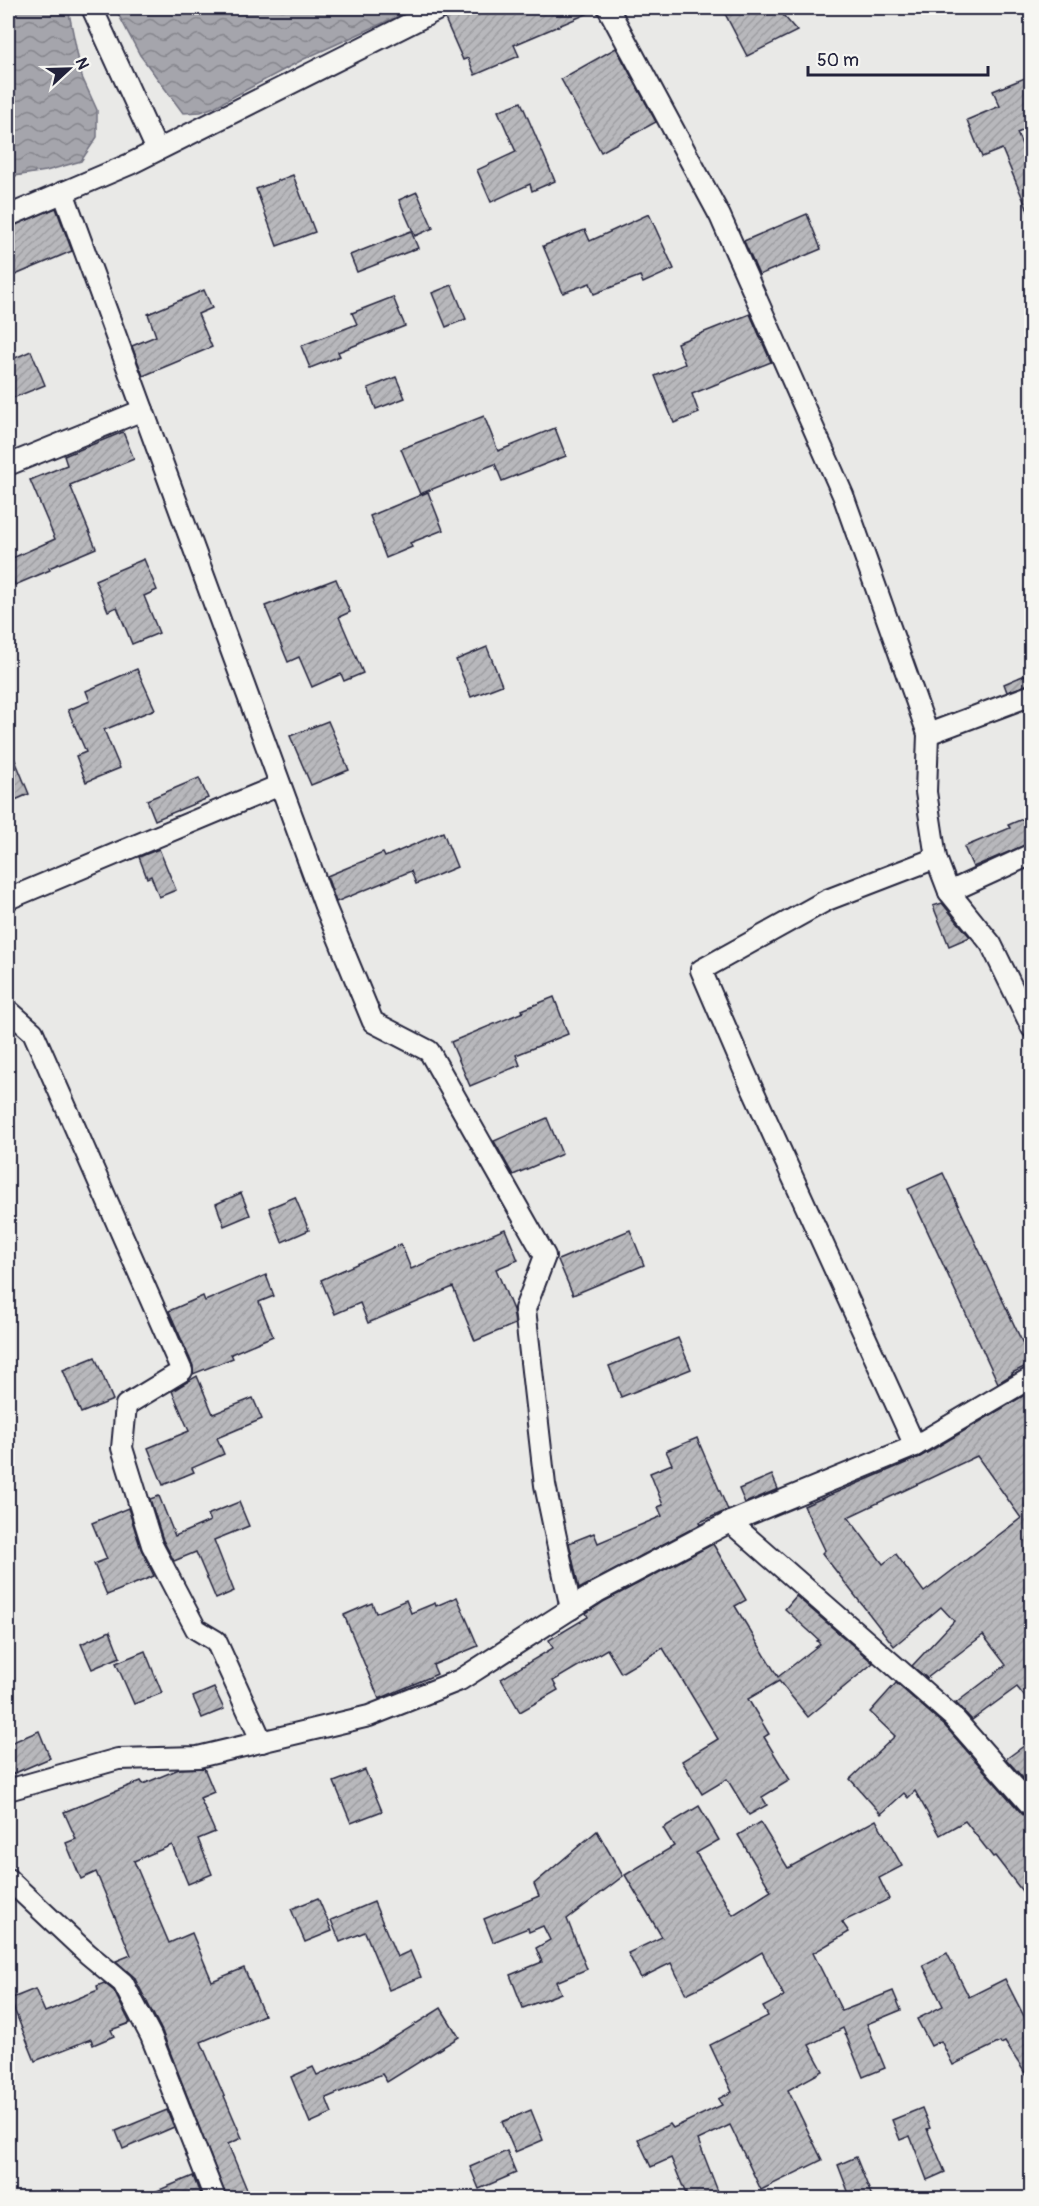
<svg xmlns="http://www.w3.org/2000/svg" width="1039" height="2206" viewBox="0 0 1039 2206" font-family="Pangolin,sans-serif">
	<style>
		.water { fill: url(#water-waves); stroke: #71717f; stroke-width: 1.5 }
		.building { fill: url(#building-hatch); stroke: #22223b; stroke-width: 1.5; fill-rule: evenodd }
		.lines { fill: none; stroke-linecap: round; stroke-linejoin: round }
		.street-casing { stroke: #22223b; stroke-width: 24 }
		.street { stroke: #f6f6f2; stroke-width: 20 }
	</style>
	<defs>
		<pattern id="water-waves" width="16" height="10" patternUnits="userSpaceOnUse" patternTransform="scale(1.5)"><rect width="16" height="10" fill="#a5a5ac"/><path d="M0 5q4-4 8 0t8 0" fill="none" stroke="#86868d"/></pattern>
		<pattern id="building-hatch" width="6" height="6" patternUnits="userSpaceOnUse" patternTransform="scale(1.5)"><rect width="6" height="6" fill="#b8b8bc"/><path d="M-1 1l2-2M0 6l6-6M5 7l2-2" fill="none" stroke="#9e9ea2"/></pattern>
	</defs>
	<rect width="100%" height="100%" fill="#e9e9e7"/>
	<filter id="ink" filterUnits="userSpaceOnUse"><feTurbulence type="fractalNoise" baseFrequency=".0167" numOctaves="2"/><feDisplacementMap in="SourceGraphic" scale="12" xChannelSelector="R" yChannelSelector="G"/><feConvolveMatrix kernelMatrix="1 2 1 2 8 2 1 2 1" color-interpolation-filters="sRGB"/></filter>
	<g filter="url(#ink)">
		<!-- water -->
		<g class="water">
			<polygon points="8,8 68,8 82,77 97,110 97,137 81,161 46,171 8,177"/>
			<polygon points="115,8 416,8 304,59 214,107 201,112 183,113 140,55"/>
		</g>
		<!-- building -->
		<g class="building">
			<polygon points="453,8 596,8 596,10 514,45 519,56 475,75 468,58 463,60 445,19 451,15"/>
			<polygon points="722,8 777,8 797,31 747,56"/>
			<polygon points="616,48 656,122 601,152 561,79"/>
			<polygon points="1032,75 1032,127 1017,133 1032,168 1031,218 1002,149 982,157 967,120 1000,106 993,91"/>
			<polygon points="521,102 555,181 532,191 530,184 491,202 477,170 516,152 498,111"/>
			<polygon points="293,175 315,232 277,246 256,189"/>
			<polygon points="417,192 433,228 415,236 399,200"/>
			<polygon points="56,208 72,251 8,278 8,228"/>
			<polygon points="649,214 674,269 643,283 640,276 594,294 590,283 563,293 543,246 585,230 590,241"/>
			<polygon points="807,214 821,249 759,275 744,241"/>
			<polygon points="411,231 418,248 357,272 350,255"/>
			<polygon points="452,285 466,319 446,327 432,293"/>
			<polygon points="204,290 212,308 198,314 212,347 143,376 132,346 156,336 148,314"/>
			<polygon points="393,297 405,326 338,352 340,356 310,368 301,346 357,324 352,313"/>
			<polygon points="750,314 771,362 692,394 699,413 674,423 655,376 685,364 677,343"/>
			<polygon points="31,351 45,385 8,400 8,361"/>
			<polygon points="396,377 405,398 376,409 368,388"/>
			<polygon points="484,416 498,451 555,428 566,456 502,481 495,464 420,494 401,449"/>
			<polygon points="123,432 134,459 70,485 96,548 49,568 50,570 15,585 8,566 8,560 55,539 30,480 67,465 64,456"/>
			<polygon points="428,492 443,530 410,543 412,547 386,558 370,516"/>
			<polygon points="144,559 157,590 144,596 159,633 132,644 117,607 108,611 95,580"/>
			<polygon points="336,579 350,612 339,617 363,673 344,681 341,674 312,687 299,657 288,662 265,606"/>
			<polygon points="487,647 502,685 471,697 456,660"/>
			<polygon points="137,669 155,709 104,730 120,768 86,782 76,756 86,752 68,710 90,701 86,691"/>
			<polygon points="1032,672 1032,683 1007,692 1004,684"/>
			<polygon points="328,721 349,770 311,785 290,736"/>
			<polygon points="8,743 29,794 8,803"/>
			<polygon points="199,778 208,798 155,820 147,800"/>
			<polygon points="1032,815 1032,842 973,867 964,847 1010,828 1008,825"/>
			<polygon points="443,832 457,867 416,884 411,871 336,902 327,876 383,853 385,857"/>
			<polygon points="159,849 176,890 159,897 151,876 147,878 139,857"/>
			<polygon points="942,903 970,937 949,946 933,906"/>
			<polygon points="554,997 568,1034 516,1055 520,1065 470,1086 451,1042 523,1012 522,1010"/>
			<polygon points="547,1118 562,1154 513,1175 494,1141"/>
			<polygon points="943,1173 1032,1363 1012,1373 1013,1374 998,1383 908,1189"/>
			<polygon points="241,1193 250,1215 224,1226 216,1204"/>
			<polygon points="295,1197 309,1230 282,1242 269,1208"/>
			<polygon points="505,1229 518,1260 496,1269 513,1310 515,1324 475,1341 453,1287 368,1323 360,1303 335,1314 321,1280 401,1244 411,1269"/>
			<polygon points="630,1230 644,1265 573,1295 558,1260"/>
			<polygon points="266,1275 274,1296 259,1302 273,1336 231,1354 233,1358 193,1374 193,1366 169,1311 203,1296 205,1301"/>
			<polygon points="678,1338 691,1369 621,1397 609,1366"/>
			<polygon points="95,1357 113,1400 81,1413 63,1370"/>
			<polygon points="197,1376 213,1414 253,1398 262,1419 217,1438 224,1454 192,1468 194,1472 163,1485 148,1448 189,1431 172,1391"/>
			<path d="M1028 1393 1032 1398V1706L1017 1687 972 1720 956 1703 1006 1665 983 1635 927 1678 912 1666 954 1621 941 1607 894 1646 822 1553 825 1550 804 1506 920 1457ZM977 1456 1021 1518 924 1592 896 1554 883 1564 848 1517Z"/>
			<polygon points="697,1438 728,1510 700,1522 701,1524 579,1589 569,1543 594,1533 598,1543 662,1516 658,1507 663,1505 650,1473 672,1464 666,1451"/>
			<polygon points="772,1475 778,1489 745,1503 739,1489"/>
			<polygon points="159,1496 175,1536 210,1521 207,1515 239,1502 249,1526 214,1540 234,1591 216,1599 196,1552 174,1561 163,1540 150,1499"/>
			<polygon points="128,1508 141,1549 154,1576 107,1595 94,1564 107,1559 92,1523"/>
			<polygon points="713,1544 746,1600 735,1606 778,1677 820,1644 817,1641 819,1640 785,1609 796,1596 873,1663 808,1717 779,1681 748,1699 769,1734 764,1737 790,1780 762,1797 767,1805 749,1815 727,1779 702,1794 682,1761 718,1739 663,1648 621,1673 607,1649 553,1681 558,1690 520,1712 501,1679 553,1648 549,1640 588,1617 586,1613 603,1602"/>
			<polygon points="457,1597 478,1646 433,1665 437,1674 379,1699 344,1615 372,1603 376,1613 406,1600 411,1613 435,1603 436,1606"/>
			<polygon points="110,1631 120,1657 92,1669 81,1644"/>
			<polygon points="145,1651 162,1693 134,1704 116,1663"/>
			<polygon points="896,1683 945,1726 1023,1815 1032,1819 1032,1904 995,1856 993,1857 965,1821 940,1835 915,1791 908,1798 904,1793 881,1814 850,1779 895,1736 870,1712"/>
			<polygon points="214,1688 224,1709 202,1718 193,1697"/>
			<polygon points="39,1731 50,1758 8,1776 8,1744"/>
			<polygon points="1032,1740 1032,1788 1006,1759"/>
			<polygon points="204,1768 214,1792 200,1798 215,1832 198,1839 212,1874 188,1884 172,1845 134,1861 169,1943 192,1933 212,1981 244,1968 264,2015 201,2042 242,2138 228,2144 248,2192 233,2199 227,2199 162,2031 134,1977 116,1961 131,1955 96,1872 81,1879 66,1843 76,1839 64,1812 141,1781 143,1784 179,1769"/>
			<polygon points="365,1770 382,1811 351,1823 334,1782"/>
			<polygon points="699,1806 719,1840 696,1853 733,1915 771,1891 738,1835 760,1822 788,1868 876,1820 902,1866 879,1878 889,1899 842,1922 849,1932 813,1953 842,2011 893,1991 901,2010 867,2024 885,2068 863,2077 843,2028 809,2045 823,2071 788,2090 822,2160 761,2190 730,2125 698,2140 719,2194 708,2199 688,2199 671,2158 651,2167 638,2139 670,2124 673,2128 722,2105 718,2099 732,2092 710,2045 768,2016 763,2007 784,1996 762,1952 717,1979 686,1994 671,1963 641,1978 628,1953 662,1937 625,1875 674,1846 663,1828"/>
			<polygon points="597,1831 623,1876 567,1919 587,1969 556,1982 561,1993 523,2008 510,1975 542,1962 536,1948 550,1940 543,1926 529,1932 528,1928 493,1942 484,1919 539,1896 534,1884"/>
			<polygon points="318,1898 332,1931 305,1942 291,1909"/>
			<polygon points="374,1902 397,1957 410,1951 421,1977 389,1990 365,1932 340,1942 331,1920"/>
			<polygon points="947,1953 969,1997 1005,1979 1032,2032 1032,2084 1005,2042 1001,2044 1000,2042 953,2065 941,2041 931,2046 917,2019 943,2006 923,1965"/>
			<polygon points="104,1983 114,1991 130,2023 111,2030 114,2036 93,2045 91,2039 35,2061 10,1999 35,1989 45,2012 98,1990 97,1986"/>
			<polygon points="441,2008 459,2037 387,2082 382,2074 326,2098 332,2113 310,2123 291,2077 313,2067 317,2075 371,2052"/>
			<polygon points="922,2108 930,2128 927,2129 945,2172 927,2180 910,2136 900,2140 892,2120"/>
			<polygon points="167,2110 174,2127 123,2149 116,2131"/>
			<polygon points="531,2110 543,2140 515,2152 502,2122"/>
			<polygon points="507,2151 516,2173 479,2189 470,2167"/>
			<polygon points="856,2157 873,2199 851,2199 838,2165"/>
			<polygon points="193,2176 202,2199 140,2199 140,2198"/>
		</g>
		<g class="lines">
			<!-- street casing -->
			<g class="street-casing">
				<g id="street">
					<polyline points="92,8 157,150"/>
					<polyline points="608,8 720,216 843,495 928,734 926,792 936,858 949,892 991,944 1032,1028"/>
					<polyline points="63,192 325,906 373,1022 429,1051 545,1256 525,1309 545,1485 571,1609"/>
					<polyline points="8,216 130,164 441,8"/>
					<polyline points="8,465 143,410"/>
					<polyline points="928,734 1032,695"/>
					<polyline points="949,892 1032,854"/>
					<polyline points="8,899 280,785"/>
					<polyline points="8,1010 33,1032 182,1371 126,1405 122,1448 152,1545 196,1629 216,1641 262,1742"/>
					<polyline points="915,1446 747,1077 701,970 827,900 936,858"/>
					<polyline points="730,1522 953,1717 1032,1807"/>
					<polyline points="8,1790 118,1759 198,1757 369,1716 460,1680 597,1592 730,1522 915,1446 1032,1377"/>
					<polyline points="8,1879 88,1954 123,1983 151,2036 215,2198"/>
				</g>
			</g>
			<!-- street -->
			<use href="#street" class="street"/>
		</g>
	</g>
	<!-- margin -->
	<rect width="1039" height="2206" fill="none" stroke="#f6f6f2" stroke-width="30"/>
	<rect x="15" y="15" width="1009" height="2176" fill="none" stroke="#22223b" stroke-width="2" filter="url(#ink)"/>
	<!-- north arrow -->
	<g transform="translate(69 69) rotate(68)" stroke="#f6f6f2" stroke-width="4.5" paint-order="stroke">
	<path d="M0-4.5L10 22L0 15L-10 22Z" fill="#22223b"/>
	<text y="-9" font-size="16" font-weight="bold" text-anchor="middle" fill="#22223b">N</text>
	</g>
	<!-- scale -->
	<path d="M808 66v9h180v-9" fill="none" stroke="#22223b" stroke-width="3"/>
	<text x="817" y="66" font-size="18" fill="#22223b" stroke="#f6f6f2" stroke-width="4.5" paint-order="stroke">50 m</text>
</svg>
